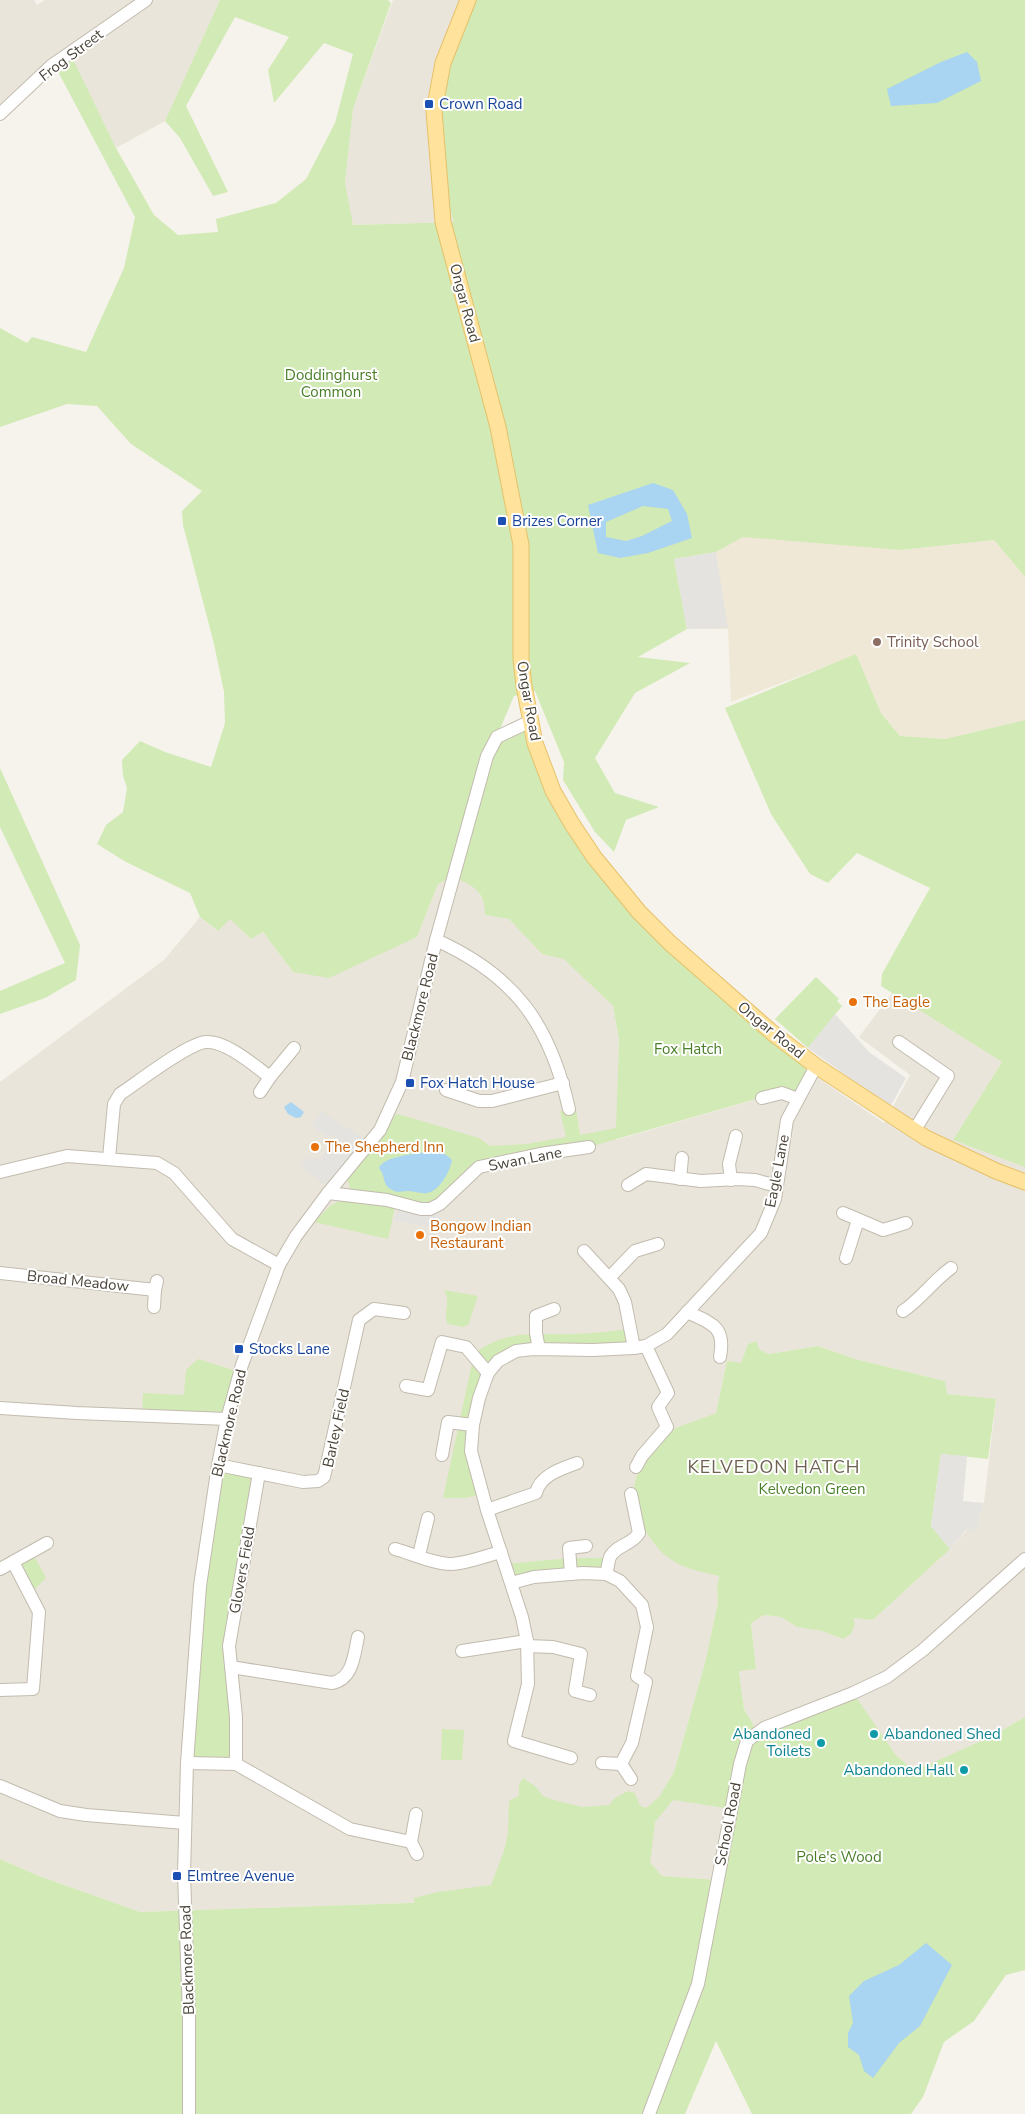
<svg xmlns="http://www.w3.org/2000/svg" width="1025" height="2114" viewBox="0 0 1025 2114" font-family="'Nunito Sans',sans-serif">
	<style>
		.residential { fill: #eae5da }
		.education { fill: #efe8d6 }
		.green { fill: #d2eab5; fill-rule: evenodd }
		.parking { fill: #e5e3e0 }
		.water { fill: #a9d4f2; fill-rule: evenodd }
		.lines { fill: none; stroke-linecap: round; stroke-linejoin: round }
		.minor-casing { stroke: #c2bbae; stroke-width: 14 }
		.major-casing { stroke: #e6c16a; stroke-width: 17 }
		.minor { stroke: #fff; stroke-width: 12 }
		.major { stroke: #ffe39c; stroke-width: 15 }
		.transit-dot { fill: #1a4fb4; stroke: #fff; stroke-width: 2 }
		.education-dot { fill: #8d6e63; stroke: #fff; stroke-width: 2 }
		.food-dot { fill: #e8710a; stroke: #fff; stroke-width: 2 }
		.culture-dot { fill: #0f9aa8; stroke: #fff; stroke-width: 2 }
		.labels { text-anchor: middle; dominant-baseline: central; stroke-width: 4; stroke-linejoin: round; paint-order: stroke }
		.street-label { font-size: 15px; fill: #4b4439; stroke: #fff }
		.transit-label { font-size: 15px; fill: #164399; stroke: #fff; text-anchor: start }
		.park-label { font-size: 15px; fill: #4a7f2a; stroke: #fff }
		.education-label { font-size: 15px; fill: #785e54; stroke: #fff; text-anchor: start }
		.food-label { font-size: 15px; fill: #c56008; stroke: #fff; text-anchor: start }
		.culture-label { font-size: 15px; fill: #0d838f; stroke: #fff; text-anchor: end }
		.quarter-label { font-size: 18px; letter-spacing: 1px; fill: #6e6250; stroke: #fff }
	</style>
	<rect width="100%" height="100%" fill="#f6f3ec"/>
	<!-- residential -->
	<g class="residential">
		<polygon points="0,0 34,0 37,5 45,0 220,0 165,121 116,148 70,54 0,114"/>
		<polygon points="393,0 468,0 440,181 454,222 352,225 345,183 353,109"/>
		<polygon points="453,877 475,886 485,904 485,915 509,919 542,954 564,958 613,1006 619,1040 616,1140 774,1094 812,1074 884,1123 910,1075 859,1037 892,993 1002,1062 953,1140 1025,1167 1025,1717 990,1737 914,1772 896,1755 853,1694 758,1733 744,1709 739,1670 756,1669 751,1623 764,1615 781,1617 797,1627 822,1631 843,1639 853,1618 873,1620 950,1549 967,1530 979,1524 978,1518 984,1503 996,1400 947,1394 945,1381 855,1359 818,1346 769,1354 760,1350 756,1341 748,1344 741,1364 727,1361 716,1413 707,1417 690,1568 719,1576 717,1588 718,1602 705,1663 674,1772 659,1797 731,1809 718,1880 662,1876 409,1903 140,1912 39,1876 0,1859 0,1082 164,960 200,917 217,931 230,918 251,939 263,932 293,972 417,937 438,884"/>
	</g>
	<!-- education -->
	<polygon class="education" points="749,533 901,550 994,540 1025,577 1025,720 945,739 900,736 881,713 856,655 731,702 728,629 687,629 674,559 716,552"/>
	<!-- green -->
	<g class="green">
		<path d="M220 0H388L391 3 353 109 345 183 353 225 454 222 440 181 434 111 468 0H1025V577L994 540 901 550 743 537 716 552 674 559 687 629 638 657 690 663 635 693 595 758 615 793 659 807 626 820 614 852 595 832 563 780 564 762 535 691 514 696 497 736 531 721 540 758 618 888 816 1066 798 1099 774 1094 589 1147 488 1166 440 1204 396 1202 388 1239 314 1222 331 1205 353 1196 347 1179 395 1115 398 1114 479 1138 490 1146 527 1144 566 1137 560 1111 576 1109 580 1135 616 1128 619 1040 613 1006 564 959 542 954 509 919 485 915C485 891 473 885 453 877L438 884 417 937 329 978 293 972 263 932 251 939 230 919 218 931 200 917 190 893 126 862 97 844 106 825 123 812 127 788 123 776 122 760 140 741 165 752 211 767 225 723 224 692 214 644 183 525 182 511 202 491 131 444 97 406 67 404 0 427V328L27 343 32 337 86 352 124 268 135 217 54 64 70 53 116 148 154 215 178 235 218 232 216 219 276 203 306 179 335 123 353 54 324 43 274 103 268 70 289 37 235 17 186 106 228 192 213 196 180 138 165 121Z"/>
		<polygon points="856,654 881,713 900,736 945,739 1025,720 1025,1167 953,1140 1002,1062 881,986 882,974 930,888 857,853 828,883 810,874 771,814 725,708"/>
		<polygon points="0,768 80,945 76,980 45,998 0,1014 0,991 65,963 0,827"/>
		<polygon points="816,977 839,999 837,1001 842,1006 808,1048 775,1019"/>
		<path d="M444 1290 478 1296 468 1325 463 1327 448 1324C442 1313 452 1303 444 1290Z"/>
		<path d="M630 1329 634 1348 533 1349 498 1361 473 1425 483 1494 465 1498H443L474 1354C506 1329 535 1335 573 1334 592 1334 611 1331 630 1329Z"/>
		<path d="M756 1341 760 1350 769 1354 818 1346 855 1359 945 1381 947 1394 996 1399 988 1459 941 1454 931 1526 950 1549 873 1620 853 1618 855 1624 851 1634 843 1639 822 1631 797 1627 781 1617 764 1615 751 1623 756 1669 739 1671 744 1709 758 1733 853 1693 896 1755 914 1771 990 1737 1025 1717V1970L1006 1975 974 2021 944 2042 923 2097 911 2114H752L716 2041 685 2114H0V1859L39 1876 140 1912 409 1903H414V1898L438 1892 491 1885 505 1848 508 1832 509 1801 519 1796V1784L523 1778 536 1787 543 1796 554 1800 582 1807 609 1805 615 1798 628 1791 635 1793 640 1806 646 1808 659 1797 674 1772 705 1663 718 1602 717 1588 719 1576C703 1572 683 1569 669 1558 650 1544 632 1514 634 1489 635 1472 651 1448 663 1436 672 1427 703 1419 716 1413L727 1361 741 1363 748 1344ZM673 1800 731 1809 718 1880 662 1876 650 1863 655 1822Z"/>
		<polygon points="198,1359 240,1372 227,1419 142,1416 143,1393 184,1395 186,1370"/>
		<polygon points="218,1465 259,1473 233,1621 236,1764 187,1763"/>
		<polygon points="32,1552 46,1578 31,1593 13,1562"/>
		<polygon points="570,1558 610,1558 606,1574 511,1583 506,1564"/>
		<polygon points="442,1729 464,1730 462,1760 441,1760"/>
	</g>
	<!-- parking -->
	<g class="parking">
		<polygon points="716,552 728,628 687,629 674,559"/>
		<polygon points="835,1014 869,1052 906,1078 890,1107 808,1048"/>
		<polygon points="321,1111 366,1140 324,1185 301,1165 307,1157 313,1161 316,1157 320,1160 333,1141 335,1143 338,1139 331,1134 328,1137 312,1126"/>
		<polygon points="399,1203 434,1207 439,1212 442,1228 395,1221"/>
		<polygon points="941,1454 967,1456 963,1501 984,1503 978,1518 979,1524 973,1532 966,1530 950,1549 931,1526"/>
	</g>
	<!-- water -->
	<g class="water">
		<polygon points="967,52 977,62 981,81 937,103 891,106 887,89 941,62"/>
		<path d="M653 483 673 490 687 514 692 538 648 553 620 558 598 553 588 505ZM643 506 668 509 672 521 642 536 626 541 606 537V522Z"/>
		<polygon points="291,1102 304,1112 301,1117 296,1118 288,1114 284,1107"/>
		<path d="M427 1152 445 1154 452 1160C450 1171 440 1191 427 1193 420 1194 414 1191 407 1191 400 1192 395 1193 389 1188 382 1183 386 1176 379 1168 384 1156 415 1154 427 1152Z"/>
		<polygon points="926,1943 952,1965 920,2026 899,2043 873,2078 864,2071 859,2055 848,2047 848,2033 853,2023 849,1996 864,1981 899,1965"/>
	</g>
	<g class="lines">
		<!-- minor casing -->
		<g class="minor-casing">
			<g id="minor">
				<polyline points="0,114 51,66 146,0"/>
				<path d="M436 940C516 976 550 1025 569 1109"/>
				<polyline points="899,1042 948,1076 914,1131"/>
				<polyline points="446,1090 479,1101 492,1101 563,1083"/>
				<polyline points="260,1092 270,1077"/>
				<polyline points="762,1098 782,1093 798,1099"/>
				<path d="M109 1158 114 1104 120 1094C137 1083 188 1043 206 1042 225 1040 255 1066 270 1077L294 1048"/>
				<polyline points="0,1172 67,1156 157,1163 174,1173 232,1239 279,1265"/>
				<polyline points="680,1179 682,1158"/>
				<polyline points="731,1180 729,1164 736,1136"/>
				<polyline points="628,1185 646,1174 701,1181 737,1179 755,1180 777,1186"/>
				<polyline points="328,1193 387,1200 421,1209 430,1209 440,1204 479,1167 540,1154 589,1147"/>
				<polyline points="843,1213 883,1230 906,1223"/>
				<polyline points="584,1251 619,1289 625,1302 634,1348"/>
				<polyline points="846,1258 858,1220"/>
				<polyline points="0,1273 155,1290 157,1281"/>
				<polyline points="610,1277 635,1251 658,1244"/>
				<polyline points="154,1307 155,1290"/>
				<path d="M903 1311C921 1299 933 1281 951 1268"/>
				<path d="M687 1312C711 1323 726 1326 720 1357"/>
				<polyline points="539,1349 536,1333 536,1316 554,1309"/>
				<polyline points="406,1386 428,1390 442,1342 466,1347 488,1373"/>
				<polyline points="0,1408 77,1413 227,1419"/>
				<polyline points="442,1455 448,1422 473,1425"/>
				<polyline points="218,1465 303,1482 318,1481 324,1477 359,1320 374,1309 404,1313"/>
				<polyline points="636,1467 642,1456 667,1427 658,1407 668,1393 646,1346"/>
				<path d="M487 1510 536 1493C540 1475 561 1469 577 1463"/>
				<path d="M395 1549C413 1554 434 1564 452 1564 468 1563 485 1556 501 1552"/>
				<polyline points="419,1555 428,1518"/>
				<polyline points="0,1569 47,1543"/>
				<polyline points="571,1574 569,1548 586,1546"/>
				<path d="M606 1574C608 1569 608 1562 610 1557 616 1545 632 1545 639 1533L631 1494"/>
				<polyline points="511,1583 534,1577 583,1573 606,1574 620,1581 642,1605 647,1627 637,1676 646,1682 632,1743 621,1764 631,1779"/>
				<polyline points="527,1646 553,1647 581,1654 575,1691 590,1695"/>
				<polyline points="462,1651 527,1641"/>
				<path d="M231 1667 332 1683C353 1679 354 1655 358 1637"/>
				<polyline points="0,1690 33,1689 39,1612 13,1562"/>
				<polyline points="571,1758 514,1741 528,1684 527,1641 522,1617 487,1510 471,1451 473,1425 479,1398 488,1373 498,1361 516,1351 533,1349 593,1350 634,1348 646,1346 667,1334 761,1233 775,1199 787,1120 816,1066"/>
				<polyline points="187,1763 236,1764 236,1717 229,1646 259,1473"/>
				<polyline points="602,1763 621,1764"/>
				<polyline points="236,1764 350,1829 411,1842 416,1814"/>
				<polyline points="0,1786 60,1811 86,1815 185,1823"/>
				<polyline points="411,1842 417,1854"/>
				<polyline points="189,2114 189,2016 184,1874 187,1763 200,1586 218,1465 227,1419 242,1365 279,1265 296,1236 328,1193 380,1130 402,1082 436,940 487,756 497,737 531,721"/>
				<polyline points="649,2114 698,1984 740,1764 747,1741 764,1728 853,1693 887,1677 923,1650 1025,1559"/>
			</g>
		</g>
		<!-- major casing -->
		<g class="major-casing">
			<polyline id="major" points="468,0 443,63 434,111 443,222 498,427 521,545 521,659 524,686 535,743 553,791 572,824 594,857 639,912 670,943 775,1035 816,1066 926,1138 996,1171 1025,1182"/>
		</g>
		<!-- minor -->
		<use href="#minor" class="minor"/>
		<!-- major -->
		<use href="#major" class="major"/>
	</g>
	<!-- markers -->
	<g class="transit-dot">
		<rect x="424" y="99" width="10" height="10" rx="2.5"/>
		<rect x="497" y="516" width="10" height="10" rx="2.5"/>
		<rect x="405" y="1078" width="10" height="10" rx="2.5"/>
		<rect x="234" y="1344" width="10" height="10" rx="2.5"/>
		<rect x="172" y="1871" width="10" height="10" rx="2.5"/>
	</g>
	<circle class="education-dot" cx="877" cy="642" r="5"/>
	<g class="food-dot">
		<circle cx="853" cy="1002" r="5"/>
		<circle cx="315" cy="1147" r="5"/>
		<circle cx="420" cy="1235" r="5"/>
	</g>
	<g class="culture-dot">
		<circle cx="874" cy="1734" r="5"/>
		<circle cx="821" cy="1743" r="5"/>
		<circle cx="964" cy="1770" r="5"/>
	</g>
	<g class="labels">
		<!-- street labels -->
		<g class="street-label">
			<text transform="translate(71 55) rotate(-37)">Frog Street</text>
			<text transform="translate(465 303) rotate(75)">Ongar Road</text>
			<text transform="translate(529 701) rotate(80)">Ongar Road</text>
			<text transform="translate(420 1007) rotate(-76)">Blackmore Road</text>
			<text transform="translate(771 1030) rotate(39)">Ongar Road</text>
			<text transform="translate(525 1159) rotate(-11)">Swan Lane</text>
			<text transform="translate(777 1171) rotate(-79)">Eagle Lane</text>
			<text transform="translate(78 1281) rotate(6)">Broad Meadow</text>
			<text transform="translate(229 1423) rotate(-77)">Blackmore Road</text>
			<text transform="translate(336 1428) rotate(-78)">Barley Field</text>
			<text transform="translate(242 1570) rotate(-80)">Glovers Field</text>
			<text transform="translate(728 1824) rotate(-79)">School Road</text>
			<text transform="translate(187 1960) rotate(-92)">Blackmore Road</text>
		</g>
		<!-- transit labels -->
		<g class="transit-label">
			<text x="439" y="104">Crown Road</text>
			<text x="512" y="521">Brizes Corner</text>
			<text x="420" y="1083">Fox Hatch House</text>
			<text x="249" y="1349">Stocks Lane</text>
			<text x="187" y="1876">Elmtree Avenue</text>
		</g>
		<!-- park labels -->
		<g class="park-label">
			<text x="331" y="375">Doddinghurst<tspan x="331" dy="17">Common</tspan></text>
			<text x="688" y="1049">Fox Hatch</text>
			<text x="812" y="1489">Kelvedon Green</text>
			<text x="839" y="1857">Pole's Wood</text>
		</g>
		<!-- education labels -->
		<g class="education-label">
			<text x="887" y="642">Trinity School</text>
		</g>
		<!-- food labels -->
		<g class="food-label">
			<text x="863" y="1002">The Eagle</text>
			<text x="325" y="1147">The Shepherd Inn</text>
			<text x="430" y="1226">Bongow Indian<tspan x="430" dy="17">Restaurant</tspan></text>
		</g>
		<!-- culture labels -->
		<g class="culture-label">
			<text x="811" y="1734">Abandoned<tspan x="811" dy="17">Toilets</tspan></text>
			<text x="884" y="1734" text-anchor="start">Abandoned Shed</text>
			<text x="954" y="1770">Abandoned Hall</text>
		</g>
		<!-- quarter labels -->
		<g class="quarter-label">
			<text x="774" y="1467">KELVEDON HATCH</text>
		</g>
	</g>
</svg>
